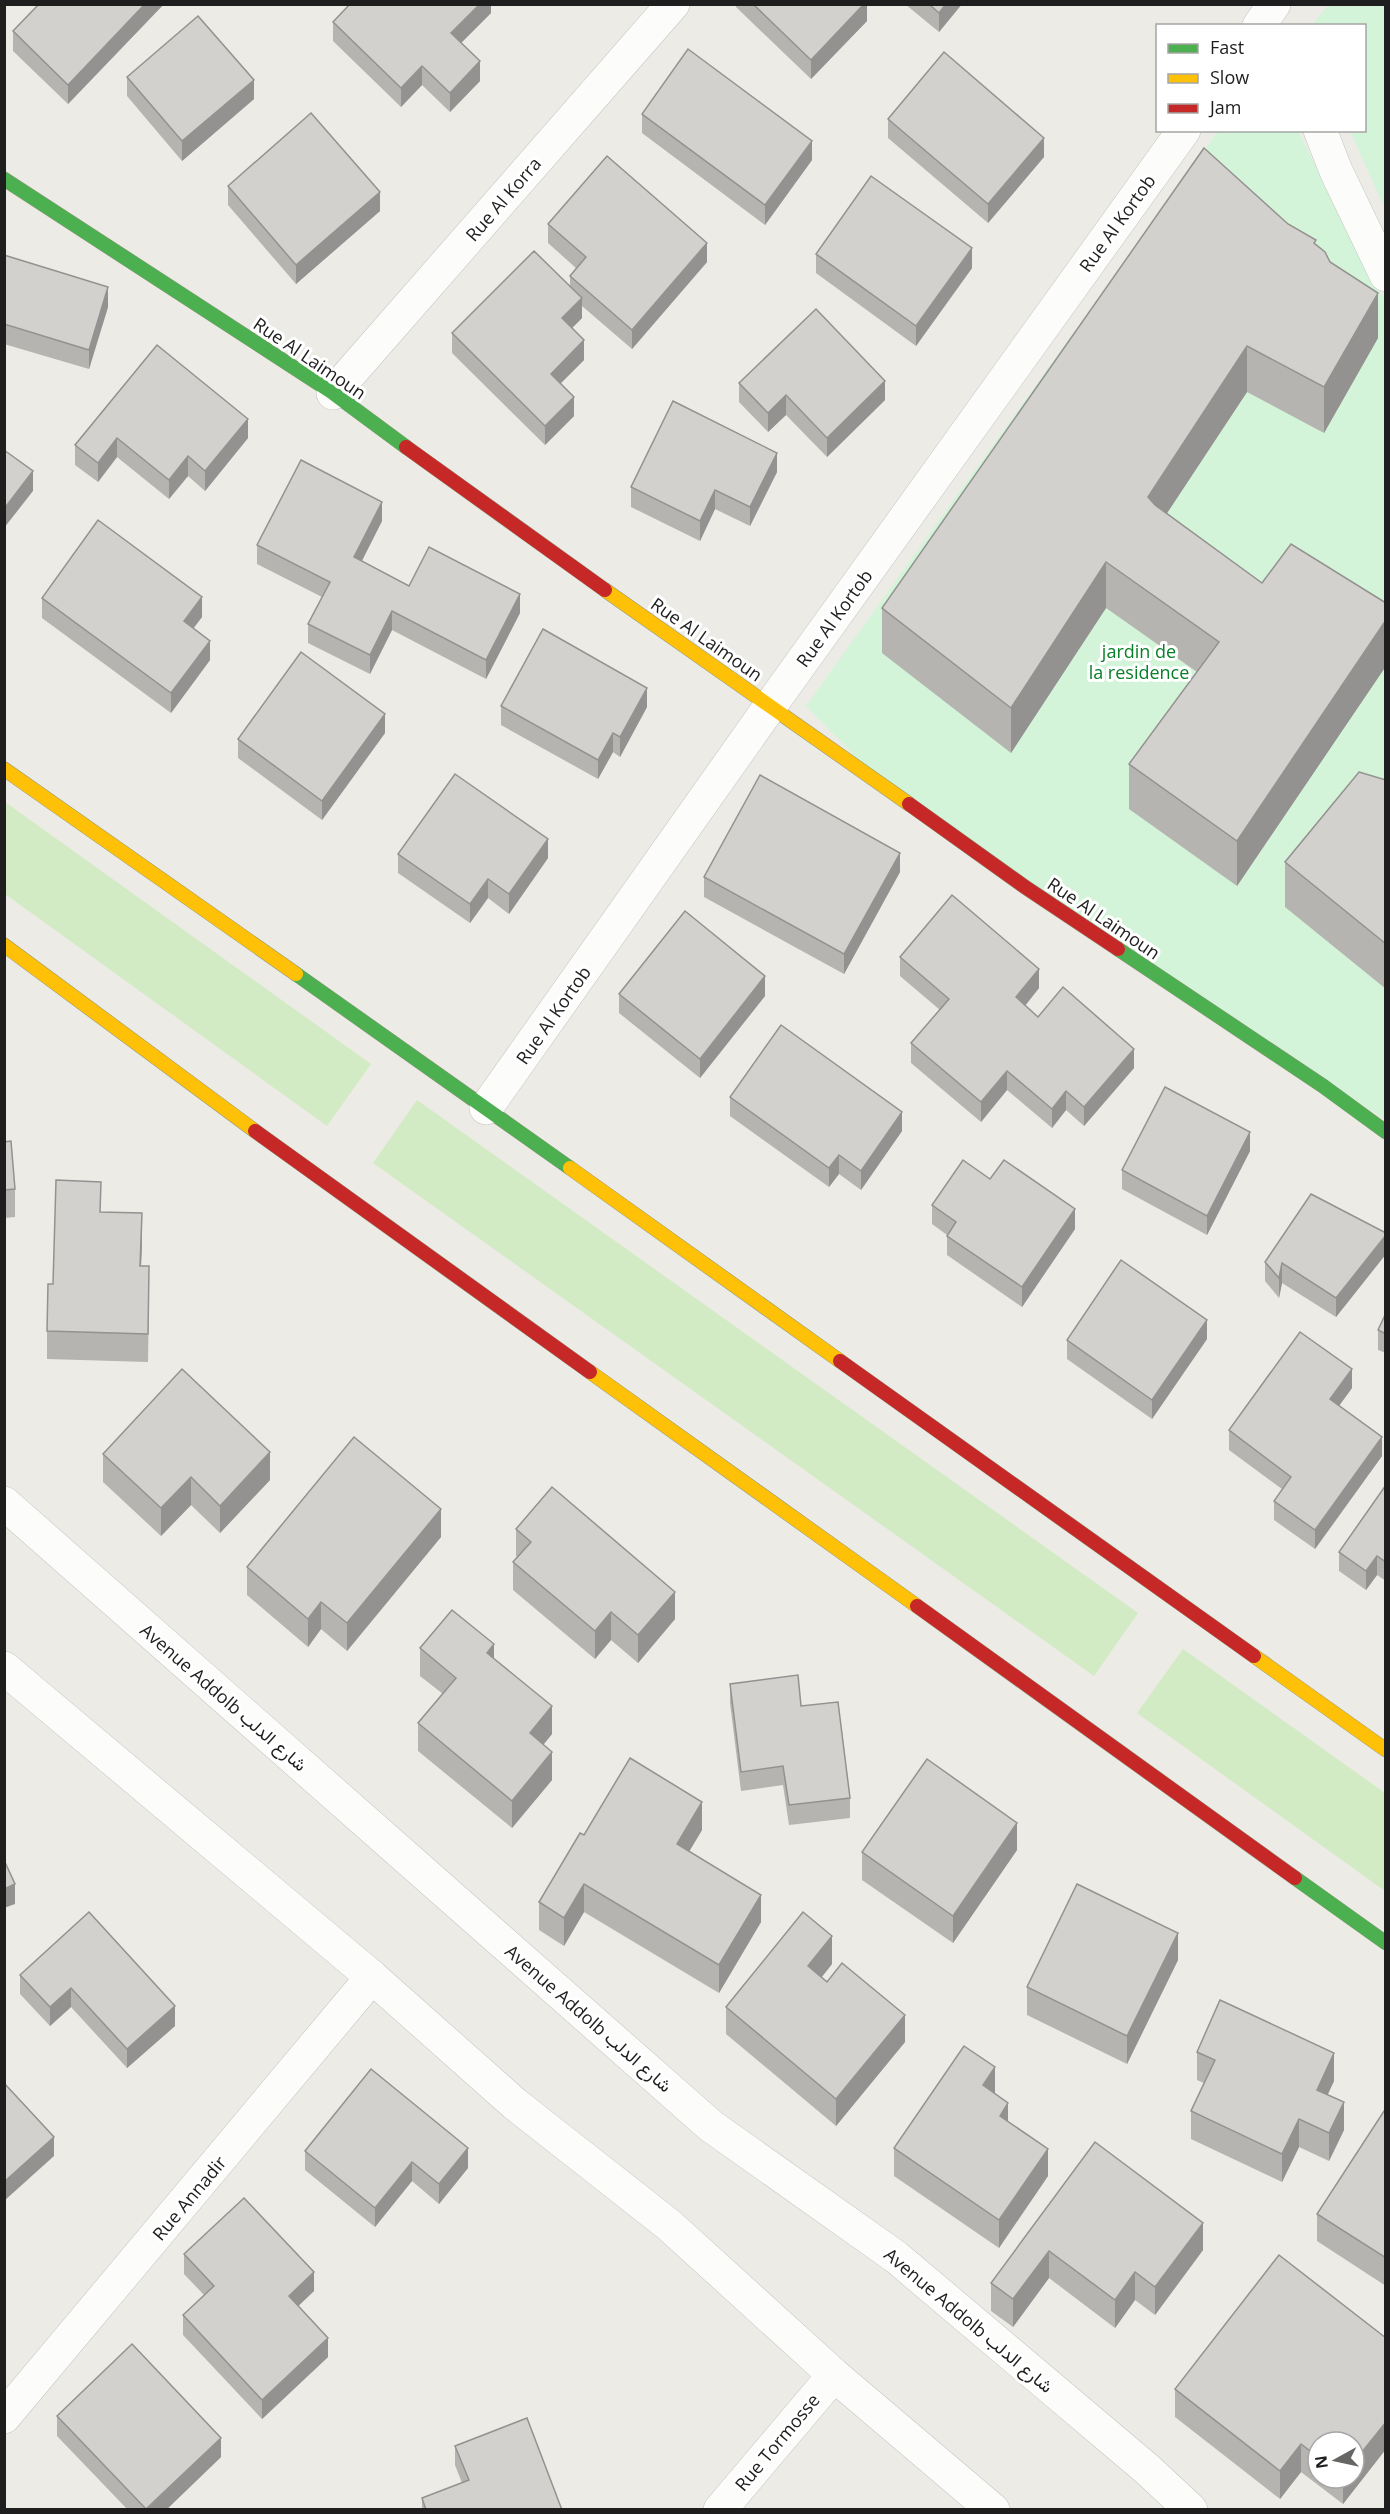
<svg xmlns="http://www.w3.org/2000/svg" width="1390" height="2514" viewBox="0 0 1390 2514" font-family="'Open Sans',Vazirmatn,sans-serif">
	<style>
		.grass { fill: #d2ebc4 }
		.park { fill: #d3f4d9 }
		.lines { fill: none; stroke-linecap: round; stroke-linejoin: round }
		.street-casing { stroke: #c5c4c2; stroke-width: 34 }
		.fast-casing { stroke: #91977e; stroke-width: 15 }
		.slow-casing { stroke: #91977e; stroke-width: 15 }
		.jam-casing { stroke: #91977e; stroke-width: 15 }
		.street { stroke: #fcfcfb; stroke-width: 33 }
		.fast { stroke: #4caf50; stroke-width: 14 }
		.slow { stroke: #ffc107; stroke-width: 14 }
		.jam { stroke: #c62828; stroke-width: 14 }
		.wall { fill: #b5b4b0; fill-rule: evenodd }
		.shaded-wall { fill: #949290 }
		.building { fill: #d3d1cd; stroke: #949290; stroke-width: 1.5 }
		.labels { text-anchor: middle; dominant-baseline: central; stroke-width: 6; stroke-linejoin: round; paint-order: stroke }
		.street-label { font-size: 18px; fill: #1e1e1e; stroke: #fff }
		.park-label { font-size: 18px; fill: #097f28; stroke: #fff }
	</style>
	<rect width="100%" height="100%" fill="#ecebe6"/>
	<!-- grass -->
	<g class="grass">
		<polygon points="5,802 371,1064 327,1126 5,894"/>
		<polygon points="417,1100 1138,1613 1094,1676 373,1163"/>
		<polygon points="1183,1649 1385,1793 1385,1891 1137,1713"/>
	</g>
	<!-- park -->
	<g class="park">
		<polygon points="1329,4 1385,5 1385,209 1350,131 1364,130 1364,26 1312,25"/>
		<polygon points="1218,131 1298,131 1345,226 1385,301 1385,1120 884,786 806,706"/>
	</g>
	<g class="lines">
		<!-- street casing -->
		<g class="street-casing">
			<g id="street">
				<polyline points="1259,26 1274,4"/>
				<polyline points="1320,130 1336,171 1386,275"/>
				<polyline points="333,393 673,4"/>
				<polyline points="486,1108 771,705 1184,130"/>
				<polyline points="4,1503 711,2126 896,2257 1147,2469 1191,2510"/>
				<polyline points="4,1668 372,1977 515,2104 669,2225 834,2375 993,2510"/>
				<polyline points="4,2417 372,1977"/>
				<polyline points="720,2510 834,2375"/>
			</g>
		</g>
		<!-- fast casing -->
		<g class="fast-casing">
			<g id="fast">
				<polyline points="4,179 333,393 406,447"/>
				<polyline points="1118,949 1323,1086 1386,1132"/>
				<polyline points="296,974 570,1168"/>
				<polyline points="1295,1878 1386,1943"/>
			</g>
		</g>
		<!-- slow casing -->
		<g class="slow-casing">
			<g id="slow">
				<polyline points="605,590 909,804"/>
				<polyline points="4,769 296,974"/>
				<polyline points="4,945 255,1131"/>
				<polyline points="570,1168 840,1361"/>
				<polyline points="590,1372 917,1606"/>
				<polyline points="1254,1656 1386,1750"/>
			</g>
		</g>
		<!-- jam casing -->
		<g class="jam-casing">
			<g id="jam">
				<polyline points="406,447 605,590"/>
				<polyline points="909,804 1025,887 1118,949"/>
				<polyline points="255,1131 590,1372"/>
				<polyline points="840,1361 1254,1656"/>
				<polyline points="917,1606 1295,1878"/>
			</g>
		</g>
		<!-- street -->
		<use href="#street" class="street"/>
		<!-- fast -->
		<use href="#fast" class="fast"/>
		<!-- slow -->
		<use href="#slow" class="slow"/>
		<!-- jam -->
		<use href="#jam" class="jam"/>
	</g>
	<!-- wall -->
	<g class="wall">
		<polygon points="39,4 164,4 68,104 13,51 13,31"/>
		<polygon points="491,4 491,13 461,43 480,81 450,112 422,85 401,107 333,41 333,22"/>
		<polygon points="736,4 867,4 867,21 811,79 736,7"/>
		<polygon points="905,4 962,4 939,32"/>
		<polygon points="127,77 254,99 182,161 127,96"/>
		<polygon points="642,114 812,160 765,225 642,133"/>
		<polygon points="888,119 1044,157 988,223 888,138"/>
		<polygon points="228,186 380,211 296,284 228,205"/>
		<polygon points="548,224 707,262 632,349 582,306 582,318 572,328 584,360 561,383 574,416 545,445 452,353 452,333 570,286 570,276 576,268 548,243"/>
		<polygon points="1288,224 1316,245 1330,262 1378,338 1324,433 1247,392 1167,513 1262,583 1386,603 1386,666 1237,886 1129,809 1129,764 1197,672 1106,608 1011,753 882,653 882,608"/>
		<polygon points="816,254 972,268 916,346 816,273"/>
		<polygon points="4,255 108,307 89,369 4,344"/>
		<polygon points="157,345 248,438 205,491 188,476 169,499 117,457 98,482 75,465 75,445"/>
		<polygon points="739,383 885,400 827,457 786,415 768,432 739,402"/>
		<polygon points="777,472 750,526 715,509 700,541 631,507 631,487"/>
		<polygon points="382,521 362,561 409,586 520,613 486,679 392,630 370,674 308,643 308,624 322,597 257,564 257,545"/>
		<polygon points="42,598 202,617 193,628 210,660 171,713 42,618"/>
		<polygon points="501,706 647,707 620,757 613,752 598,779 501,725"/>
		<polygon points="385,733 322,820 238,758 238,739"/>
		<polygon points="1385,780 1386,989 1285,907 1285,862"/>
		<polygon points="398,854 548,858 509,914 488,898 470,923 398,873"/>
		<polygon points="900,872 844,974 704,897 704,877"/>
		<polygon points="900,957 1039,988 1025,1006 1038,1017 1134,1068 1084,1126 1066,1110 1052,1128 1007,1090 981,1122 911,1063 911,1043 940,1010 900,976"/>
		<polygon points="619,994 765,996 700,1078 619,1013"/>
		<polygon points="730,1097 902,1131 861,1190 839,1174 829,1187 730,1116"/>
		<polygon points="4,1142 15,1189 15,1217 4,1218"/>
		<polygon points="1250,1151 1207,1235 1122,1189 1122,1170"/>
		<polygon points="990,1179 1075,1229 1022,1307 947,1255 947,1235 932,1224 932,1205"/>
		<polygon points="101,1212 142,1241 141,1266 149,1294 148,1362 47,1359 47,1331 53,1284"/>
		<polygon points="1386,1233 1386,1254 1336,1317 1282,1283 1279,1298 1265,1281 1265,1262"/>
		<polygon points="1386,1313 1386,1353 1378,1350 1378,1330"/>
		<polygon points="1207,1339 1152,1419 1067,1359 1067,1340"/>
		<polygon points="1352,1388 1339,1406 1382,1456 1315,1549 1274,1520 1274,1501 1282,1489 1229,1450 1229,1430"/>
		<polygon points="103,1454 270,1480 220,1533 191,1505 161,1536 103,1482"/>
		<polygon points="1386,1485 1386,1581 1377,1575 1366,1590 1339,1571 1339,1552"/>
		<polygon points="516,1529 675,1619 638,1663 611,1640 595,1659 513,1590 513,1562 517,1557 516,1556"/>
		<polygon points="441,1537 347,1651 321,1629 308,1647 247,1595 247,1567"/>
		<polygon points="420,1648 494,1659 552,1734 543,1745 552,1780 512,1828 418,1751 418,1723 443,1694 420,1676"/>
		<polygon points="730,1684 801,1706 850,1798 850,1818 789,1825 783,1785 741,1791 730,1703"/>
		<polygon points="702,1830 689,1851 761,1922 719,1993 584,1912 564,1946 539,1930 539,1902 584,1835"/>
		<polygon points="1017,1850 953,1943 862,1880 862,1852"/>
		<polygon points="89,1912 175,2026 127,2068 71,2007 50,2026 20,1994 20,1975"/>
		<polygon points="1178,1960 1127,2064 1027,2015 1027,1987"/>
		<polygon points="832,1964 822,1977 905,2042 836,2126 726,2034 726,2007"/>
		<polygon points="1197,2052 1334,2081 1327,2095 1344,2130 1329,2161 1299,2147 1282,2182 1191,2139 1191,2111 1204,2083 1197,2080"/>
		<polygon points="995,2093 1008,2121 1048,2176 999,2248 894,2176 894,2148"/>
		<polygon points="1386,2108 1386,2286 1317,2241 1317,2214"/>
		<polygon points="1095,2142 1203,2250 1155,2315 1135,2300 1115,2328 1049,2278 1013,2327 991,2311 991,2283"/>
		<polygon points="305,2151 468,2168 439,2204 412,2181 375,2227 305,2170"/>
		<polygon points="184,2254 314,2291 298,2306 328,2357 262,2419 183,2335 183,2315 204,2295 184,2274"/>
		<path d="M1279 2255 1386 2338V2449L1343 2504 1301 2472 1280 2499 1175 2417V2389ZM1318 2442H1354V2478H1318Z"/>
		<polygon points="57,2416 221,2457 166,2510 128,2510 57,2436"/>
		<polygon points="455,2446 562,2510 422,2510 422,2498 462,2483 455,2465"/>
	</g>
	<!-- shaded-wall -->
	<g class="shaded-wall">
		<polygon points="145,4 164,4 68,104 68,85"/>
		<polygon points="480,4 491,4 491,13 451,53 451,33"/>
		<polygon points="864,4 867,4 867,21 811,79 811,60"/>
		<polygon points="946,4 962,4 939,32 939,13"/>
		<polygon points="480,61 480,81 450,112 450,93"/>
		<polygon points="422,66 422,85 401,107 401,88"/>
		<polygon points="254,80 254,99 182,161 182,141"/>
		<polygon points="1044,138 1044,157 988,223 988,204"/>
		<polygon points="812,141 812,160 765,225 765,205"/>
		<polygon points="380,192 380,211 296,284 296,265"/>
		<polygon points="707,243 707,262 632,349 632,330"/>
		<polygon points="972,248 972,268 916,346 916,326"/>
		<polygon points="108,287 108,307 89,369 89,350"/>
		<polygon points="1378,293 1378,338 1324,433 1324,387"/>
		<polygon points="582,298 582,318 562,338 562,318"/>
		<polygon points="584,340 584,360 551,393 551,374"/>
		<polygon points="1247,346 1247,392 1148,542 1148,497"/>
		<polygon points="885,381 885,400 827,457 827,438"/>
		<polygon points="786,395 786,415 768,432 768,413"/>
		<polygon points="574,397 574,416 545,445 545,426"/>
		<polygon points="248,419 248,438 205,491 205,471"/>
		<polygon points="117,438 117,457 98,482 98,463"/>
		<polygon points="777,453 777,472 750,526 750,507"/>
		<polygon points="188,456 188,476 169,499 169,480"/>
		<polygon points="33,471 33,491 4,528 4,509"/>
		<polygon points="715,490 715,509 700,541 700,521"/>
		<polygon points="382,502 382,521 354,576 354,557"/>
		<polygon points="1106,562 1106,608 1011,753 1011,708"/>
		<polygon points="520,594 520,613 486,679 486,660"/>
		<polygon points="202,597 202,617 184,641 184,621"/>
		<polygon points="392,611 392,630 370,674 370,655"/>
		<polygon points="1386,620 1386,666 1237,886 1237,841"/>
		<polygon points="210,641 210,660 171,713 171,693"/>
		<polygon points="647,688 647,707 620,757 620,737"/>
		<polygon points="385,714 385,733 322,820 322,801"/>
		<polygon points="613,733 613,752 598,779 598,760"/>
		<polygon points="548,839 548,858 509,914 509,894"/>
		<polygon points="900,853 900,872 844,974 844,954"/>
		<polygon points="488,879 488,898 470,923 470,904"/>
		<polygon points="1039,969 1039,988 1016,1017 1016,997"/>
		<polygon points="765,976 765,996 700,1078 700,1059"/>
		<polygon points="1134,1049 1134,1068 1084,1126 1084,1107"/>
		<polygon points="1007,1071 1007,1090 981,1122 981,1102"/>
		<polygon points="1066,1091 1066,1110 1052,1128 1052,1109"/>
		<polygon points="902,1112 902,1131 861,1190 861,1171"/>
		<polygon points="1250,1132 1250,1151 1207,1235 1207,1216"/>
		<polygon points="839,1155 839,1174 829,1187 829,1168"/>
		<polygon points="1075,1209 1075,1229 1022,1307 1022,1287"/>
		<polygon points="142,1213 142,1241 140,1294 140,1266"/>
		<polygon points="1386,1235 1386,1254 1336,1317 1336,1298"/>
		<polygon points="1282,1263 1282,1283 1279,1298 1279,1278"/>
		<polygon points="1207,1320 1207,1339 1152,1419 1152,1400"/>
		<polygon points="1352,1369 1352,1388 1330,1418 1330,1399"/>
		<polygon points="1382,1437 1382,1456 1315,1549 1315,1530"/>
		<polygon points="270,1452 270,1480 220,1533 220,1506"/>
		<polygon points="191,1477 191,1505 161,1536 161,1508"/>
		<polygon points="441,1509 441,1537 347,1651 347,1623"/>
		<polygon points="1377,1556 1377,1575 1366,1590 1366,1571"/>
		<polygon points="675,1592 675,1619 638,1663 638,1635"/>
		<polygon points="321,1602 321,1629 308,1647 308,1619"/>
		<polygon points="611,1612 611,1640 595,1659 595,1631"/>
		<polygon points="494,1644 494,1672 487,1653"/>
		<polygon points="552,1706 552,1734 530,1761 530,1733"/>
		<polygon points="552,1752 552,1780 512,1828 512,1801"/>
		<polygon points="702,1802 702,1830 677,1872 677,1844"/>
		<polygon points="1017,1823 1017,1850 953,1943 953,1916"/>
		<polygon points="15,1884 15,1904 4,1908 4,1889"/>
		<polygon points="584,1884 584,1912 564,1946 564,1918"/>
		<polygon points="761,1895 761,1922 719,1993 719,1965"/>
		<polygon points="1178,1933 1178,1960 1127,2064 1127,2036"/>
		<polygon points="832,1936 832,1964 808,1994 808,1966"/>
		<polygon points="71,1988 71,2007 50,2026 50,2007"/>
		<polygon points="175,2006 175,2026 127,2068 127,2049"/>
		<polygon points="905,2015 905,2042 836,2126 836,2099"/>
		<polygon points="1334,2053 1334,2081 1317,2118 1317,2090"/>
		<polygon points="995,2067 995,2095 983,2085"/>
		<polygon points="1344,2102 1344,2130 1329,2161 1329,2133"/>
		<polygon points="1008,2103 1008,2131 1000,2116"/>
		<polygon points="1299,2119 1299,2147 1282,2182 1282,2154"/>
		<polygon points="54,2137 54,2156 4,2201 4,2182"/>
		<polygon points="468,2148 468,2168 439,2204 439,2184"/>
		<polygon points="1048,2149 1048,2176 999,2248 999,2220"/>
		<polygon points="412,2162 412,2181 375,2227 375,2208"/>
		<polygon points="1203,2223 1203,2250 1155,2315 1155,2287"/>
		<polygon points="1049,2251 1049,2278 1013,2327 1013,2299"/>
		<polygon points="314,2272 314,2291 289,2315 289,2296"/>
		<polygon points="1135,2272 1135,2300 1115,2328 1115,2300"/>
		<polygon points="328,2338 328,2357 262,2419 262,2400"/>
		<polygon points="1386,2422 1386,2449 1343,2504 1343,2478 1354,2478 1354,2462"/>
		<polygon points="221,2438 221,2457 166,2510 146,2510"/>
		<polygon points="1301,2444 1301,2472 1280,2499 1280,2471"/>
	</g>
	<!-- building -->
	<g class="building">
		<polygon points="39,4 145,4 68,85 13,31"/>
		<polygon points="350,4 480,4 451,33 480,61 450,93 422,66 401,88 333,22"/>
		<polygon points="753,4 864,4 811,60"/>
		<polygon points="929,4 946,4 939,13"/>
		<polygon points="198,16 254,80 182,141 127,77"/>
		<polygon points="688,49 812,141 765,205 642,114"/>
		<polygon points="944,52 1044,138 988,204 888,119"/>
		<polygon points="311,113 380,192 296,265 228,186"/>
		<polygon points="1204,148 1288,224 1316,240 1314,243 1325,252 1330,262 1378,293 1324,387 1247,346 1148,497 1155,505 1262,583 1291,544 1386,603 1386,620 1237,841 1129,764 1219,642 1106,562 1011,708 882,608"/>
		<polygon points="607,156 707,243 632,330 570,276 586,257 548,224"/>
		<polygon points="871,176 972,248 916,326 816,254"/>
		<polygon points="534,251 582,298 562,318 584,340 551,374 574,397 545,426 452,333"/>
		<polygon points="4,255 108,287 89,350 4,324"/>
		<polygon points="816,309 885,381 827,438 786,395 768,413 739,383"/>
		<polygon points="157,345 248,419 205,471 188,456 169,480 117,438 98,463 75,445"/>
		<polygon points="673,401 777,453 750,507 715,490 700,521 631,487"/>
		<polygon points="4,450 33,471 4,509"/>
		<polygon points="301,460 382,502 354,557 409,586 429,547 520,594 486,660 392,611 370,655 308,624 330,582 257,545"/>
		<polygon points="98,520 202,597 184,621 210,641 171,693 42,598"/>
		<polygon points="543,629 647,688 620,737 613,733 598,760 501,706"/>
		<polygon points="301,652 385,714 322,801 238,739"/>
		<polygon points="1359,772 1386,780 1386,944 1285,862"/>
		<polygon points="455,774 548,839 509,894 488,879 470,904 398,854"/>
		<polygon points="760,775 900,853 844,954 704,877"/>
		<polygon points="952,895 1039,969 1016,997 1038,1017 1063,987 1134,1049 1084,1107 1066,1091 1052,1109 1007,1071 981,1102 911,1043 949,999 900,957"/>
		<polygon points="685,911 765,976 700,1059 619,994"/>
		<polygon points="781,1025 902,1112 861,1171 839,1155 829,1168 730,1097"/>
		<polygon points="1165,1087 1250,1132 1207,1216 1122,1170"/>
		<polygon points="11,1141 15,1189 4,1190 4,1142"/>
		<polygon points="963,1160 990,1179 1004,1160 1075,1209 1022,1287 947,1236 956,1222 932,1205"/>
		<polygon points="56,1180 101,1182 100,1212 142,1213 140,1266 149,1266 148,1334 47,1331 48,1284 53,1284"/>
		<polygon points="1311,1194 1386,1233 1386,1235 1336,1298 1282,1263 1279,1278 1265,1262"/>
		<polygon points="1121,1260 1207,1320 1152,1400 1067,1340"/>
		<polygon points="1386,1313 1386,1334 1378,1330"/>
		<polygon points="1300,1332 1352,1369 1330,1399 1382,1437 1315,1530 1274,1501 1291,1477 1229,1430"/>
		<polygon points="182,1369 270,1452 220,1506 191,1477 161,1508 103,1454"/>
		<polygon points="354,1437 441,1509 347,1623 321,1602 308,1619 247,1567"/>
		<polygon points="1386,1485 1386,1562 1377,1556 1366,1571 1339,1552"/>
		<polygon points="552,1487 675,1592 638,1635 611,1612 595,1631 513,1562 531,1542 516,1529"/>
		<polygon points="452,1610 494,1644 487,1653 552,1706 530,1733 552,1752 512,1801 418,1723 456,1678 420,1648"/>
		<polygon points="798,1675 801,1706 838,1702 850,1798 789,1805 783,1766 741,1772 730,1684"/>
		<polygon points="630,1758 702,1802 677,1844 761,1895 719,1965 584,1884 564,1918 539,1902 580,1833 584,1835"/>
		<polygon points="927,1759 1017,1823 953,1916 862,1852"/>
		<polygon points="4,1860 15,1884 4,1889"/>
		<polygon points="1077,1884 1178,1933 1127,2036 1027,1987"/>
		<polygon points="89,1912 175,2006 127,2049 71,1988 50,2007 20,1975"/>
		<polygon points="803,1912 832,1936 808,1966 827,1982 842,1963 905,2015 836,2099 726,2007"/>
		<polygon points="1220,2000 1334,2053 1317,2090 1344,2102 1329,2133 1299,2119 1282,2154 1191,2111 1215,2060 1197,2052"/>
		<polygon points="964,2046 995,2067 983,2085 1008,2103 1000,2116 1048,2149 999,2220 894,2148"/>
		<polygon points="371,2069 468,2148 439,2184 412,2162 375,2208 305,2151"/>
		<polygon points="4,2083 54,2137 4,2182"/>
		<polygon points="1386,2108 1386,2258 1317,2214"/>
		<polygon points="1095,2142 1203,2223 1155,2287 1135,2272 1115,2300 1049,2251 1013,2299 991,2283"/>
		<polygon points="244,2198 314,2272 289,2296 328,2338 262,2400 183,2315 214,2286 184,2254"/>
		<polygon points="1279,2255 1386,2338 1386,2422 1354,2462 1354,2442 1318,2442 1318,2457 1301,2444 1280,2471 1175,2389"/>
		<polygon points="132,2344 221,2438 146,2509 57,2416"/>
		<polygon points="527,2418 562,2510 426,2510 422,2498 469,2480 455,2446"/>
	</g>
	<g class="labels">
		<!-- street labels -->
		<g class="street-label">
			<text transform="translate(503 199) rotate(-49)">Rue Al Korra</text>
			<text transform="translate(1117 223) rotate(-54)">Rue Al Kortob</text>
			<text transform="translate(310 358) rotate(34)">Rue Al Laimoun</text>
			<text transform="translate(834 618) rotate(-54)">Rue Al Kortob</text>
			<text transform="translate(707 639) rotate(35)">Rue Al Laimoun</text>
			<text transform="translate(1104 918) rotate(34)">Rue Al Laimoun</text>
			<text transform="translate(553 1015) rotate(-55)">Rue Al Kortob</text>
			<text transform="translate(224 1697) rotate(41)">Avenue Addolb شارع الدلب</text>
			<text transform="translate(589 2018) rotate(41)">Avenue Addolb شارع الدلب</text>
			<text transform="translate(189 2198) rotate(-50)">Rue Annadir</text>
			<text transform="translate(969 2320) rotate(40)">Avenue Addolb شارع الدلب</text>
			<text transform="translate(777 2442) rotate(-50)">Rue Tormosse</text>
		</g>
		<!-- park labels -->
		<g class="park-label">
			<text x="1139" y="651">jardin de<tspan x="1139" dy="21">la residence</tspan></text>
		</g>
	</g>
	<!-- border -->
	<rect width="1390" height="2514" fill="none" stroke="#1e1e1e" stroke-width="12"/>
	<!-- legend -->
	<rect x="1156" y="24" width="210" height="108" fill="#ffffff" stroke="#a5a5a5" stroke-width="1.5"/>
	<rect x="1168" y="44" width="30" height="9" fill="#4caf50" stroke="#a5a5a5" stroke-width="1.5"/>
	<text x="1210" y="54" font-size="18" fill="#1e1e1e">Fast</text>
	<rect x="1168" y="74" width="30" height="9" fill="#ffc107" stroke="#a5a5a5" stroke-width="1.5"/>
	<text x="1210" y="84" font-size="18" fill="#1e1e1e">Slow</text>
	<rect x="1168" y="104" width="30" height="9" fill="#c62828" stroke="#a5a5a5" stroke-width="1.5"/>
	<text x="1210" y="114" font-size="18" fill="#1e1e1e">Jam</text>
	<!-- north arrow -->
	<g transform="translate(1336 2460) rotate(262)"><circle r="28" fill="#ffffff" stroke="#a5a5a5" stroke-width="1.5"/>
	<path d="M0-4.5L10 22L0 15L-10 22Z" fill="#666664"/>
	<text y="-9" font-size="16" font-weight="bold" text-anchor="middle" fill="#1e1e1e">N</text>
	</g>
</svg>
